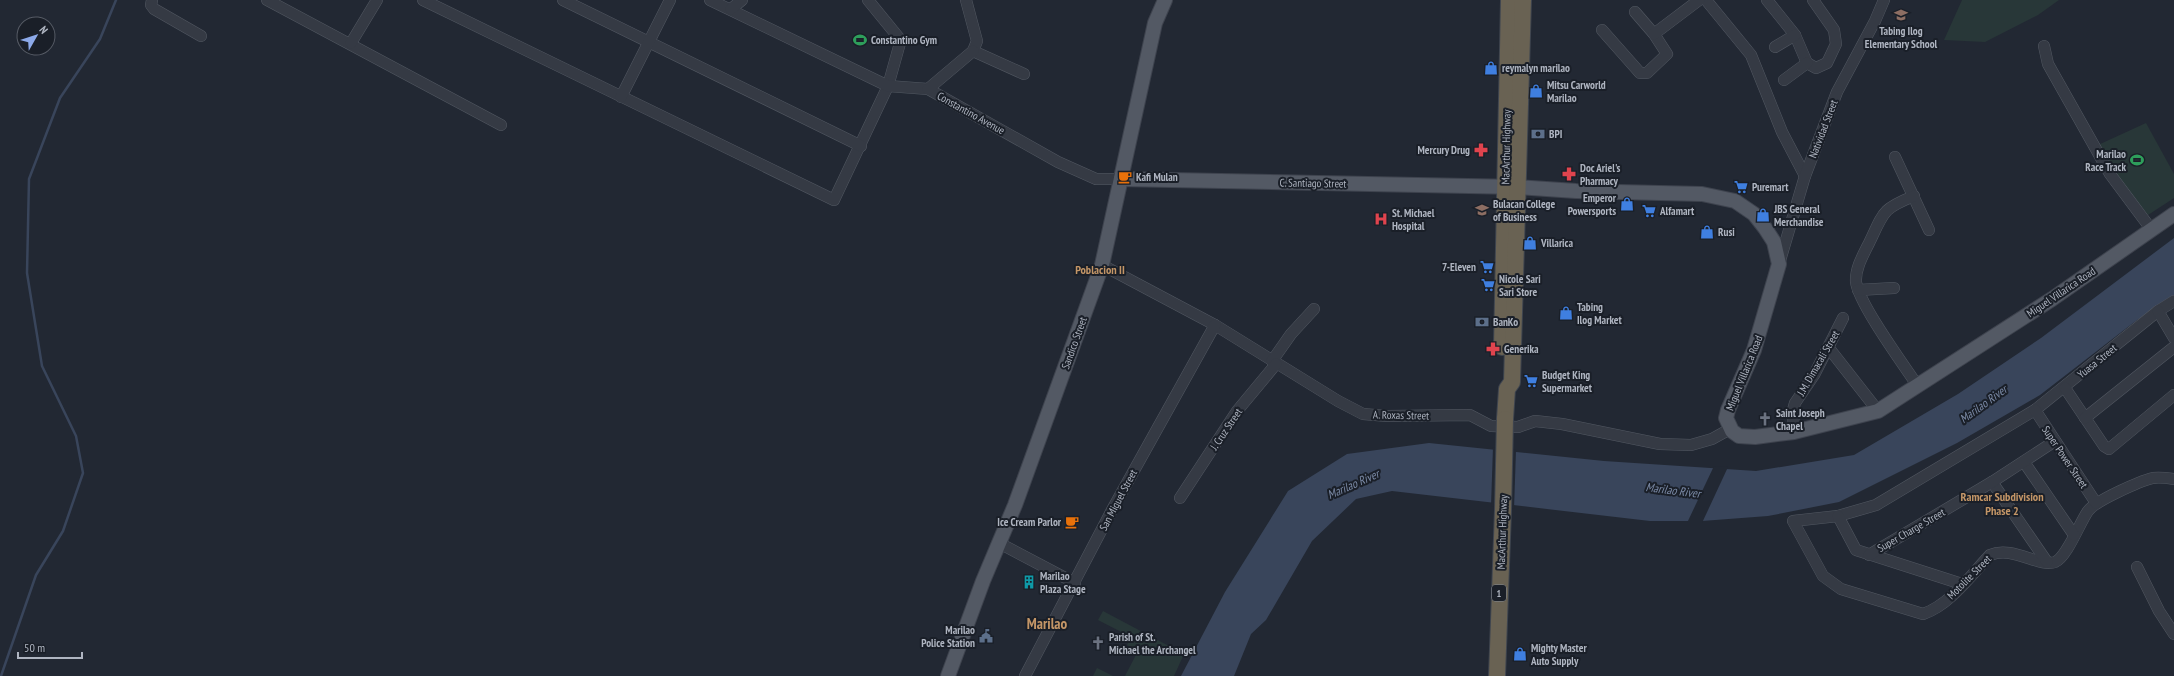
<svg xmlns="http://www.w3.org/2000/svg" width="2174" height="676" viewBox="0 0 2174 676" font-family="'PT Sans Narrow',sans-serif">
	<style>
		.green { fill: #283738 }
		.water { fill: #39455b }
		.pier { fill: #222833 }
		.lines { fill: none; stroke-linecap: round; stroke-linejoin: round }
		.stream { stroke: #39455b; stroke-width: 2.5 }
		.minor-casing { stroke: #525862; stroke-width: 12 }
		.major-casing { stroke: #3e434e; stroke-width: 16 }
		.highway-casing { stroke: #3f454f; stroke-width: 18 }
		.minor { stroke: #353a44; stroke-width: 11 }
		.major { stroke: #535964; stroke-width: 14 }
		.highway { stroke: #696253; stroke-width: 16 }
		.highway-bridge-casing { stroke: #3f454f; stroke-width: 18; stroke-linecap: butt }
		.highway-bridge { stroke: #696253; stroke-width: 16 }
		.labels { text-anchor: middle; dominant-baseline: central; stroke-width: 4; stroke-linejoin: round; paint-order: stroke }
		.shield { fill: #1a1f28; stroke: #828893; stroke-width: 1 }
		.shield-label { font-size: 10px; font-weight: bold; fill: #afb5c1 }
		.poi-label { font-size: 11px; font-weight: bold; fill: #afb5c1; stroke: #1a1f28; text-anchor: start }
		.street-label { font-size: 11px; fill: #afb5c1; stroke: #1a1f28 }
		.neighbourhood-label { font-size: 12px; font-weight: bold; fill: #c49667; stroke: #1a1f28 }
		.water-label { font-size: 12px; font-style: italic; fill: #7b8aa6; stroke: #1a1f28 }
		.district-label { font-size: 15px; font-weight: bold; fill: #c49667; stroke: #1a1f28 }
	</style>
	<rect width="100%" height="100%" fill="#222833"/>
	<!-- green -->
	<g class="green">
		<polygon points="1962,0 2059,0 2038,15 1985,42 1944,40"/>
		<polygon points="2146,123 2174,174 2174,198 2148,215 2127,189 2098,145"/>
		<polygon points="1103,611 1184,654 1174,676 1125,676 1138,651 1127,645 1131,637 1098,620"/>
		<polygon points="1097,668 1113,676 1093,676"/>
	</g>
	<!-- water -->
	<polygon class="water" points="2174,238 2174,296 2137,320 2040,395 1957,443 1839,502 1768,516 1702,521 1650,521 1392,491 1356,499 1312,541 1266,620 1251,634 1234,676 1181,676 1225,592 1288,491 1347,454 1429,443 1604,461 1756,471 1854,455 1958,394 2041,338"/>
	<!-- pier -->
	<g class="pier">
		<polygon points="1493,447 1516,450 1514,509 1491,506"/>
		<polygon points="1714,466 1728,467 1702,523 1687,523"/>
	</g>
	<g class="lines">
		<!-- stream -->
		<polyline class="stream" points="1,676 36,575 63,531 83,473 76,436 42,366 27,273 29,179 60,98 100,39 116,0"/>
		<!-- minor casing -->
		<g class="minor-casing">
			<g id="minor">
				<polyline points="152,0 151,5 154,9 201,36"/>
				<polyline points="267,0 501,125"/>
				<polyline points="423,0 834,200 888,86 900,43 899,38 868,0"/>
				<polyline points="563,0 861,146"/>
				<polyline points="710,0 888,86 928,89 1058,162 1096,179 1121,179"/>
				<polyline points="966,0 977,41 973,51 1024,74"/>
				<polyline points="1706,0 1751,55 1782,132 1805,176"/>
				<polyline points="1767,0 1795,35 1807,63"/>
				<polyline points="731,9 742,0"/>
				<polyline points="1602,30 1640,73 1647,73 1667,54 1654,34 1635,12"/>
				<polyline points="1654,34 1699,0"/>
				<polyline points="351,43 377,0"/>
				<polyline points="2044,46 2048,64 2110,174 2151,229"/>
				<polyline points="1775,47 1795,35"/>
				<polyline points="1807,63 1816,68 1827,63 1836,44 1834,30 1813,0"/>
				<polyline points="1784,80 1807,63"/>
				<polyline points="928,89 973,51"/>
				<polyline points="621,97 670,0"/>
				<polyline points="1895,157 1929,230"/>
				<path d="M1914 196C1884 208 1884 211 1871 239 1865 252 1855 267 1856 282 1859 304 1903 364 1917 385"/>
				<polyline points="1779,264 1805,176 1837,92 1875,21 1884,0"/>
				<polyline points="1102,265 1215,325 1338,401 1363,414 1387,416 1470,415 1491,426 1518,427 1535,421 1562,424 1660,444 1691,445 1712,439 1730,429"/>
				<polyline points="1858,290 1894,288"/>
				<path d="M2174 301 2158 311 2035 410 1876 505 1838 516 1793 521 1823 576 1841 589 1923 614C1950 605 1971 575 1990 555 2013 545 2039 568 2055 562 2067 557 2080 522 2088 511 2095 501 2140 481 2153 478 2159 477 2167 478 2174 479"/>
				<polyline points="2158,311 2174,338"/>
				<polyline points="1828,347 1878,411"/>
				<polyline points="1272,361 1291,334 1314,309"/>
				<polyline points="2065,388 2104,446 2109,449 2174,395"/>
				<polyline points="2035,410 2096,503"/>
				<polyline points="2085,418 2174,347"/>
				<polyline points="1794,432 1793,410 1795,403 1814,375 1843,318"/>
				<polyline points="2024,462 2074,535"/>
				<polyline points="1992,482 2047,562"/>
				<polyline points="1180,498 1237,411 1276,364"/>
				<polyline points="1838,516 1856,550 1962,584"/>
				<polyline points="999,543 1075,583"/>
				<polyline points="1869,555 1992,482 2055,441"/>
				<polyline points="2137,567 2159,611 2174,634"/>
				<polyline points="1025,676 1112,510 1215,325"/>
			</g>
		</g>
		<!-- major casing -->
		<g class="major-casing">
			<g id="major">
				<polyline points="1121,179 1518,187 1576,191 1702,194 1735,201 1754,214 1765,228 1774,242 1779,264 1754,350 1728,410 1726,418 1732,431 1739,436 1755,437 1794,432 1878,411 2052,299 2174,214"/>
				<polyline points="948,676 983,581 1015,505 1102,265 1155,23 1165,0"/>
			</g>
		</g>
		<!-- highway casing -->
		<g class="highway-casing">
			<g id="highway">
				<polyline points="1502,347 1509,0"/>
				<polyline points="1505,419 1507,389 1512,382 1523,0"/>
				<polyline points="1497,676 1503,510"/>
			</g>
		</g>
		<!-- minor -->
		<use href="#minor" class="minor"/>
		<!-- major -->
		<use href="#major" class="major"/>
		<!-- highway -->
		<use href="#highway" class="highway"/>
		<!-- highway-bridge casing -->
		<g class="highway-bridge-casing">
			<polyline id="highway-bridge" points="1503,510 1505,419"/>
		</g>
		<!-- highway-bridge -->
		<use href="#highway-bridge" class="highway-bridge"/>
	</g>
	<!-- icons -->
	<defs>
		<g id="school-bare" transform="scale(1.08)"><path d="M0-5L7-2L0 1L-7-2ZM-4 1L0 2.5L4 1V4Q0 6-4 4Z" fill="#8d6e63" stroke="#1a1f28" stroke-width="2.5" paint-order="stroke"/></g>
		<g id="stadium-bare" transform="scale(1.08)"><path d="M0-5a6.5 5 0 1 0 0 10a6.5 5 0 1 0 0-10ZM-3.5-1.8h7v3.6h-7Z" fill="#2e9e5b" stroke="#1a1f28" stroke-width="2.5" paint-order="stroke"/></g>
		<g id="shop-bare" transform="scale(1.08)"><path d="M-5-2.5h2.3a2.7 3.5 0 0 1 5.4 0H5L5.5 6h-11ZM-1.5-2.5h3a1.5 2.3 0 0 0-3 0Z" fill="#3f7fe0" stroke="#1a1f28" stroke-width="2.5" paint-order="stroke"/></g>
		<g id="bank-bare" transform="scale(1.08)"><path d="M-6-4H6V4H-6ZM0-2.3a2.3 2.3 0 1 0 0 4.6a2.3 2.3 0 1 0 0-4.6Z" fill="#5c6f8a" stroke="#1a1f28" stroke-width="2.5" paint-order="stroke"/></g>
		<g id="pharmacy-bare" transform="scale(1.08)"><path d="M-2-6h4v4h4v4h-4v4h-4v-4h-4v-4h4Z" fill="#e0444e" stroke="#1a1f28" stroke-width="2.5" paint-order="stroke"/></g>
		<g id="cafe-bare" transform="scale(1.08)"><path d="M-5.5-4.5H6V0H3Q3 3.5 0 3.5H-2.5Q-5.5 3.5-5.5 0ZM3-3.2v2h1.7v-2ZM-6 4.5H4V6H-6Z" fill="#e8710a" stroke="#1a1f28" stroke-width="2.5" paint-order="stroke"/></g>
		<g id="supermarket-bare" transform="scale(1.08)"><path d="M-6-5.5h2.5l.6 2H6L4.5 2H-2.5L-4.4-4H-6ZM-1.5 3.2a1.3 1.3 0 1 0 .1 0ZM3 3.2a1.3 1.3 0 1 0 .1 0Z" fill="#3f7fe0" stroke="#1a1f28" stroke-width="2.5" paint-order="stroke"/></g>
		<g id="university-bare" transform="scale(1.08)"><path d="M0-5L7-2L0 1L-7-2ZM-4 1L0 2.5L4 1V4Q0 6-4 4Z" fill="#8d6e63" stroke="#1a1f28" stroke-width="2.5" paint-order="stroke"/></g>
		<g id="hospital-bare" transform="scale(1.08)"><path d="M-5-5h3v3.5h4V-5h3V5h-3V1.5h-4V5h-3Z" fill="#e0444e" stroke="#1a1f28" stroke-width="2.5" paint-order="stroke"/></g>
		<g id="church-bare" transform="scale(1.08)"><path d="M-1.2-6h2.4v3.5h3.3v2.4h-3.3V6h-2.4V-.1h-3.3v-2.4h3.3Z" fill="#6b7280" stroke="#1a1f28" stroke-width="2.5" paint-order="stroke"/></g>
		<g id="building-bare" transform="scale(1.08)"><path d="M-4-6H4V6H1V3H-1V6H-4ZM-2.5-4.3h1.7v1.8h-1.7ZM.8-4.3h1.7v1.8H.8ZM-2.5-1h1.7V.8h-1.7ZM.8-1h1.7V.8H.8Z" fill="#0f9aa8" stroke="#1a1f28" stroke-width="2.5" paint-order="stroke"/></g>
		<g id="civic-bare" transform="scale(1.08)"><path d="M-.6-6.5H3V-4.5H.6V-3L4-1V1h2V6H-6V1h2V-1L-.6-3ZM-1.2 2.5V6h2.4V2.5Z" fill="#5c6f8a" stroke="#1a1f28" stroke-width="2.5" paint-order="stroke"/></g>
	</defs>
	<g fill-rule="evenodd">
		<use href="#school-bare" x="1901" y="15"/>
		<use href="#stadium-bare" x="860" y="40"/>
		<use href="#shop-bare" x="1491" y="68"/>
		<use href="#shop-bare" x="1536" y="91"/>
		<use href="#bank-bare" x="1538" y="134"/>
		<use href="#pharmacy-bare" x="1481" y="150"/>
		<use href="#stadium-bare" x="2137" y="160"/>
		<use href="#pharmacy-bare" x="1569" y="174"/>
		<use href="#cafe-bare" x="1125" y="177"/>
		<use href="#supermarket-bare" x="1741" y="187"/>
		<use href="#shop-bare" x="1627" y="204"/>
		<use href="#university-bare" x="1482" y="210"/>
		<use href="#supermarket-bare" x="1649" y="211"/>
		<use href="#shop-bare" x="1763" y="215"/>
		<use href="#hospital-bare" x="1381" y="219"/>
		<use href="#shop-bare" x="1707" y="232"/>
		<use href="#shop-bare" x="1530" y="243"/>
		<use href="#supermarket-bare" x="1487" y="267"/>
		<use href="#supermarket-bare" x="1488" y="285"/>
		<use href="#shop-bare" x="1566" y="313"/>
		<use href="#bank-bare" x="1482" y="322"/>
		<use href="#pharmacy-bare" x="1493" y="349"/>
		<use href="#supermarket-bare" x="1531" y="381"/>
		<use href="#church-bare" x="1765" y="419"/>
		<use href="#cafe-bare" x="1072" y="522"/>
		<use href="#building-bare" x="1029" y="582"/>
		<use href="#civic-bare" x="986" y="636"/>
		<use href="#church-bare" x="1098" y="643"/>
		<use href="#shop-bare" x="1520" y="654"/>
	</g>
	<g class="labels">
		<!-- shield labels -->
		<rect class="shield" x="1492" y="585" width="14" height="16" rx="3"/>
		<g class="shield-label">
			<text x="1499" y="593">1</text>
		</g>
		<!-- poi labels -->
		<g class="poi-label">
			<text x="1901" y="31" text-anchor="middle">Tabing Ilog<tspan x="1901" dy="13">Elementary School</tspan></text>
			<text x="871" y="40">Constantino Gym</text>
			<text x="1502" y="68">reymalyn marilao</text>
			<text x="1547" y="85">Mitsu Carworld<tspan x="1547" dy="13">Marilao</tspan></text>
			<text x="1549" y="134">BPI</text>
			<text x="1470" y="150" text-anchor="end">Mercury Drug</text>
			<text x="2126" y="154" text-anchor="end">Marilao<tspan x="2126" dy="13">Race Track</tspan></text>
			<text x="1580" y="168">Doc Ariel's<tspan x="1580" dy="13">Pharmacy</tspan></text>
			<text x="1136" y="177">Kafi Mulan</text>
			<text x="1752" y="187">Puremart</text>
			<text x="1616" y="198" text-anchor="end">Emperor<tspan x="1616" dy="13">Powersports</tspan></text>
			<text x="1493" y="204">Bulacan College<tspan x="1493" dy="13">of Business</tspan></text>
			<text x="1774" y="209">JBS General<tspan x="1774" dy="13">Merchandise</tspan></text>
			<text x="1660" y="211">Alfamart</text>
			<text x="1392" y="213">St. Michael<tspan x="1392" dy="13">Hospital</tspan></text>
			<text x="1718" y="232">Rusi</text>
			<text x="1541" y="243">Villarica</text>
			<text x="1476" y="267" text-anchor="end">7-Eleven</text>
			<text x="1499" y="279">Nicole Sari<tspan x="1499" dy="13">Sari Store</tspan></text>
			<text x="1577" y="307">Tabing<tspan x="1577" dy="13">Ilog Market</tspan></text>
			<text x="1493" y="322">BanKo</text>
			<text x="1504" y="349">Generika</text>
			<text x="1542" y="375">Budget King<tspan x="1542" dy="13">Supermarket</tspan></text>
			<text x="1776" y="413">Saint Joseph<tspan x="1776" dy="13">Chapel</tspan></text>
			<text x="1061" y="522" text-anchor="end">Ice Cream Parlor</text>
			<text x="1040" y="576">Marilao<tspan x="1040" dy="13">Plaza Stage</tspan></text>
			<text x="975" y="630" text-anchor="end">Marilao<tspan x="975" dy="13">Police Station</tspan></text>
			<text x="1109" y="637">Parish of St.<tspan x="1109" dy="13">Michael the Archangel</tspan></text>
			<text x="1531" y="648">Mighty Master<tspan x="1531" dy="13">Auto Supply</tspan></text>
		</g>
		<!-- street labels -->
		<g class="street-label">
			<text transform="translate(971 113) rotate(29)">Constantino Avenue</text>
			<text transform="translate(1823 129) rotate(-69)">Natividad Street</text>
			<text transform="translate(1506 147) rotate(-89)">MacArthur Highway</text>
			<text transform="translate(1313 183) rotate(1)">C. Santiago Street</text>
			<text transform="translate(2061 292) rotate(-34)">Miguel Villarica Road</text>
			<text transform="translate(1074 343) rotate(-70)">Sandico Street</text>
			<text transform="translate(2097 361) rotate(-39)">Yuasa Street</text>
			<text transform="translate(1818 363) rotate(-60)">J.M. Dimacali Street</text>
			<text transform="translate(1744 373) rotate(-68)">Miguel Villarica Road</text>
			<text transform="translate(1401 415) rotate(1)">A. Roxas Street</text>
			<text transform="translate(1226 429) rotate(-56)">J. Cruz Street</text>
			<text transform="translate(2065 457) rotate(56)">Super Power Street</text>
			<text transform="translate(1118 500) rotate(-62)">San Miguel Street</text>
			<text transform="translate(1911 530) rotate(-30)">Super Charge Street</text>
			<text transform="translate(1502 532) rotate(-88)">MacArthur Highway</text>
			<text transform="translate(1969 577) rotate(-45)">Motolite Street</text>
		</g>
		<!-- neighbourhood labels -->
		<g class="neighbourhood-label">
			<text x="1100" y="269">Poblacion II</text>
			<text x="2002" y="496">Ramcar Subdivision<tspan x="2002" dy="14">Phase 2</tspan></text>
		</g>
		<!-- water labels -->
		<g class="water-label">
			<text transform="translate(1983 404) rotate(-36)">Marilao River</text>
			<text transform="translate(1353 484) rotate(-24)">Marilao River</text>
			<text transform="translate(1673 490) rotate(7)">Marilao River</text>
		</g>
		<!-- district labels -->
		<g class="district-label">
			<text x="1047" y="623">Marilao</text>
		</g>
	</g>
	<!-- north arrow -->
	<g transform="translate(36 36) rotate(51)"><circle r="19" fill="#1a1f28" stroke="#565b65"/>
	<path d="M0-3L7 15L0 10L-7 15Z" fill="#8ca9e9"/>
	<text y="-6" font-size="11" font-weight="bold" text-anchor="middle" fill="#afb5c1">N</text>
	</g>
	<!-- scale -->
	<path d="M18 652v6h64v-6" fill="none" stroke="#afb5c1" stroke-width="2"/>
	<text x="24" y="652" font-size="12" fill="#afb5c1" stroke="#1a1f28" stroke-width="3" paint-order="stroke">50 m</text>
</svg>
